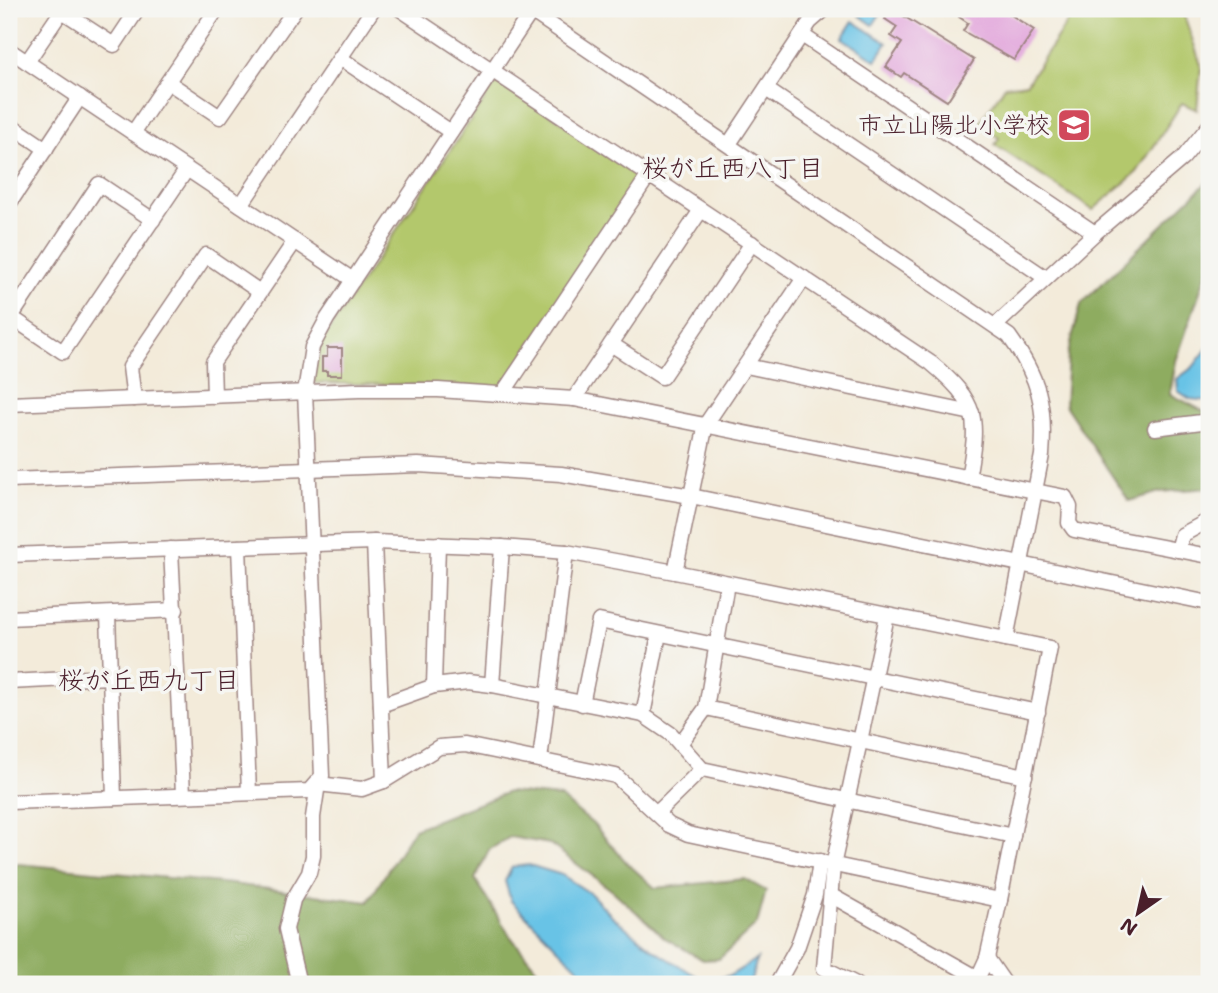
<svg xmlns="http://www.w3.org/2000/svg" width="1218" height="993" viewBox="0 0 1218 993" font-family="'Shantell Sans','Klee One',sans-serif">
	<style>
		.green { fill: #b3c86c; stroke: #7e744c; stroke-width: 2 }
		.forest { fill: #8eac60; stroke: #6c6646; stroke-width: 2 }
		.water { fill: #68c3e6; stroke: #597188; stroke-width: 2 }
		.building { fill: #e2a6db }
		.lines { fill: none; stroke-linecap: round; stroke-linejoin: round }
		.minor-casing { stroke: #9e8582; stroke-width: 17 }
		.minor { stroke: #fff; stroke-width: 14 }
		.labels { text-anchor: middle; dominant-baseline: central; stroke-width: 7; stroke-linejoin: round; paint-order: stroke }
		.poi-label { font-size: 24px; fill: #4a1f2b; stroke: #f6f6f2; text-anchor: end }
		.neighbourhood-label { font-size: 26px; fill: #4a1f2b; stroke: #f6f6f2 }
	</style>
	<rect width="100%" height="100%" fill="#f6f6f2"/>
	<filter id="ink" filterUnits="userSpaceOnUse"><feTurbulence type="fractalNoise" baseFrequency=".0143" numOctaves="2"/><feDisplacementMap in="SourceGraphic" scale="14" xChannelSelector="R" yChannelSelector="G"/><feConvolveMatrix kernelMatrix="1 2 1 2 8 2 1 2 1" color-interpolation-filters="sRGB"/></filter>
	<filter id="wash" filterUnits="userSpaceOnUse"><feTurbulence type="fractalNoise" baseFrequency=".00686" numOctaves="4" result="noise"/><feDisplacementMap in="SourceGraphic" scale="28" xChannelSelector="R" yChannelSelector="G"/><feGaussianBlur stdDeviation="1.57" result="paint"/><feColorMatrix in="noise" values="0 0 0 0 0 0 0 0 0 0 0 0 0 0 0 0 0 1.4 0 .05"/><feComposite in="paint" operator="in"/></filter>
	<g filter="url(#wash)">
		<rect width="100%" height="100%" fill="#f3ebda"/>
		<!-- green -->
		<g class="green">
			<polygon points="1076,9 1178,9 1184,15 1201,65 1197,110 1182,103 1137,172 1093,210 995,145 999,138 979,124 1005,86 1027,83"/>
			<polygon points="504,83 637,172 639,182 505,384 497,387 314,383 315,363 323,339 495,84"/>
		</g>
		<!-- forest -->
		<g class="forest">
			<polygon points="1209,180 1209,265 1176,361 1170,394 1209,414 1209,488 1160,492 1129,501 1065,405 1068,354 1081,304"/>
			<polygon points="508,792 560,797 593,824 627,863 655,888 745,879 766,891 757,924 719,959 703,960 665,938 614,892 550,844 510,837 489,850 475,879 510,936 549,984 9,984 9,863 232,884 368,902 414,829"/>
		</g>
		<!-- water -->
		<g class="water">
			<polygon points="863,9 871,9 880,14 873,25 859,15"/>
			<polygon points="853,21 887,43 876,60 842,38"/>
			<polygon points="1209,346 1209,401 1190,399 1178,391 1177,379 1193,367"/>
			<polygon points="529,865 562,875 591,894 613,917 654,950 706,982 731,975 757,959 750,984 594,984 511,901 505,881 512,867"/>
		</g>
		<g id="blocks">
			<!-- building -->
			<g class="building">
				<polygon points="892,9 974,60 947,101 904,73 901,77 886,67 902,43 891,36 897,27 885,19"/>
				<polygon points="964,9 1002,9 1034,30 1014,60 963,31 968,23 959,17"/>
				<polygon points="327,348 342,348 342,375 327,375 327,371 322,371 322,357 327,357"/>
			</g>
		</g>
	</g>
	<g filter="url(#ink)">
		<use href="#blocks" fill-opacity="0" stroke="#9e8582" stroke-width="2"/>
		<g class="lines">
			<!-- minor casing -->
			<g class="minor-casing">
				<g id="minor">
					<path d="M400 9 931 363C979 403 979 418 968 478"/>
					<path d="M528 9 1009 336C1039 378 1046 404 1042 455L1006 639"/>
					<polyline points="62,11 114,45 138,9"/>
					<polyline points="802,35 1095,233"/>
					<polyline points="9,50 353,280"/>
					<polyline points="340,58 451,132"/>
					<polyline points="27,62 63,9"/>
					<polyline points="168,82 220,117 295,9"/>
					<polyline points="766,89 1046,278"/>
					<polyline points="9,124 46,149"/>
					<polyline points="133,133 217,9"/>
					<polyline points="729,144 810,22 825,9"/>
					<polyline points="9,204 80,97"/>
					<polyline points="241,205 373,9"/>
					<polyline points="11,317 63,352 187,169"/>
					<polyline points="9,320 99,184 153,220"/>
					<polyline points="996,325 1095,233 1183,158 1209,126"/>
					<polyline points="611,344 662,377 752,243"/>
					<polyline points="746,366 972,413"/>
					<polyline points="503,393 649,175"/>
					<polyline points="214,396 213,362 295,241"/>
					<polyline points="134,399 130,367 206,255 260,292"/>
					<polyline points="574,399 701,210"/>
					<polyline points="9,404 359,390 438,390 574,399 1065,497 1070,507 1069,523 1074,530 1209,556"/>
					<polyline points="1155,428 1209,421"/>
					<polyline points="9,480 418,465 561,474 691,496 1209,603"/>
					<polyline points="374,542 384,781"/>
					<polyline points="239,547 249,792"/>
					<polyline points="171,549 183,794"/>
					<polyline points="1178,550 1182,535 1204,523 1209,524"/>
					<polyline points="9,555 374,542 502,547 566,552 675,572 1050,648 1000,900 987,958 975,984"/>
					<polyline points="675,572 706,424 804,278"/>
					<polyline points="108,614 114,798"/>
					<polyline points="9,618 176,610"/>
					<polyline points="9,682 109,677"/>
					<polyline points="492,685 502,547"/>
					<polyline points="434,686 438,544"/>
					<polyline points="582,704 599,621 1038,712"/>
					<polyline points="381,705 434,686 468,682 492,685 643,715 671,734 702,769 1013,836"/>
					<polyline points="706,708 1025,776"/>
					<polyline points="643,715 659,634"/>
					<polyline points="680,744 706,708 727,583"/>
					<polyline points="540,760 566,552"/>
					<polyline points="318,784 362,789 384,781 439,747 465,745 616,776 669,825 688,834 1000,900"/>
					<polyline points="9,802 309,791 322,776 305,392 312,347 327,319 533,9"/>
					<polyline points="657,813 702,769"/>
					<polyline points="832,896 978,978"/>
					<polyline points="987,958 1005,984"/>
					<polyline points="183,984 209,984"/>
					<polyline points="299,984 286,929 293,900 309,873 313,856 313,817 318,784"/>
					<polyline points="777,984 797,948 815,895 820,861"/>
					<polyline points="856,984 824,968 833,866 887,616"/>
				</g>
			</g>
			<!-- minor -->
			<use href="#minor" class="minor"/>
		</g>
	</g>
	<!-- icons -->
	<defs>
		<g id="school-square" transform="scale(1.75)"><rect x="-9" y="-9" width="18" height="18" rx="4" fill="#d1495b" stroke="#f6f6f2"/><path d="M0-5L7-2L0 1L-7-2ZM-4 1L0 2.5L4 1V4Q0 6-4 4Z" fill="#fff"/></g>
	</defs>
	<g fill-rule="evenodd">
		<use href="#school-square" x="1074" y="125"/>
	</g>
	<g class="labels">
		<!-- poi labels -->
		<g class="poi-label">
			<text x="1050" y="125">市立山陽北小学校</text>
		</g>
		<!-- neighbourhood labels -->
		<g class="neighbourhood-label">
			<text x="733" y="167">桜が丘西八丁目</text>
			<text x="149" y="679">桜が丘西九丁目</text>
		</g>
	</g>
	<!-- margin -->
	<rect width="1218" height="993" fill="none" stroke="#f6f6f2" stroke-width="35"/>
	<!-- north arrow -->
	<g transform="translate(1138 913) rotate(214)" stroke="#f6f6f2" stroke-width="5" paint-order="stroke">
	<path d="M0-5L12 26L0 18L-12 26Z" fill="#4a1f2b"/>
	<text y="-10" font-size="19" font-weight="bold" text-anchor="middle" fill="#4a1f2b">N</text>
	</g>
</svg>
